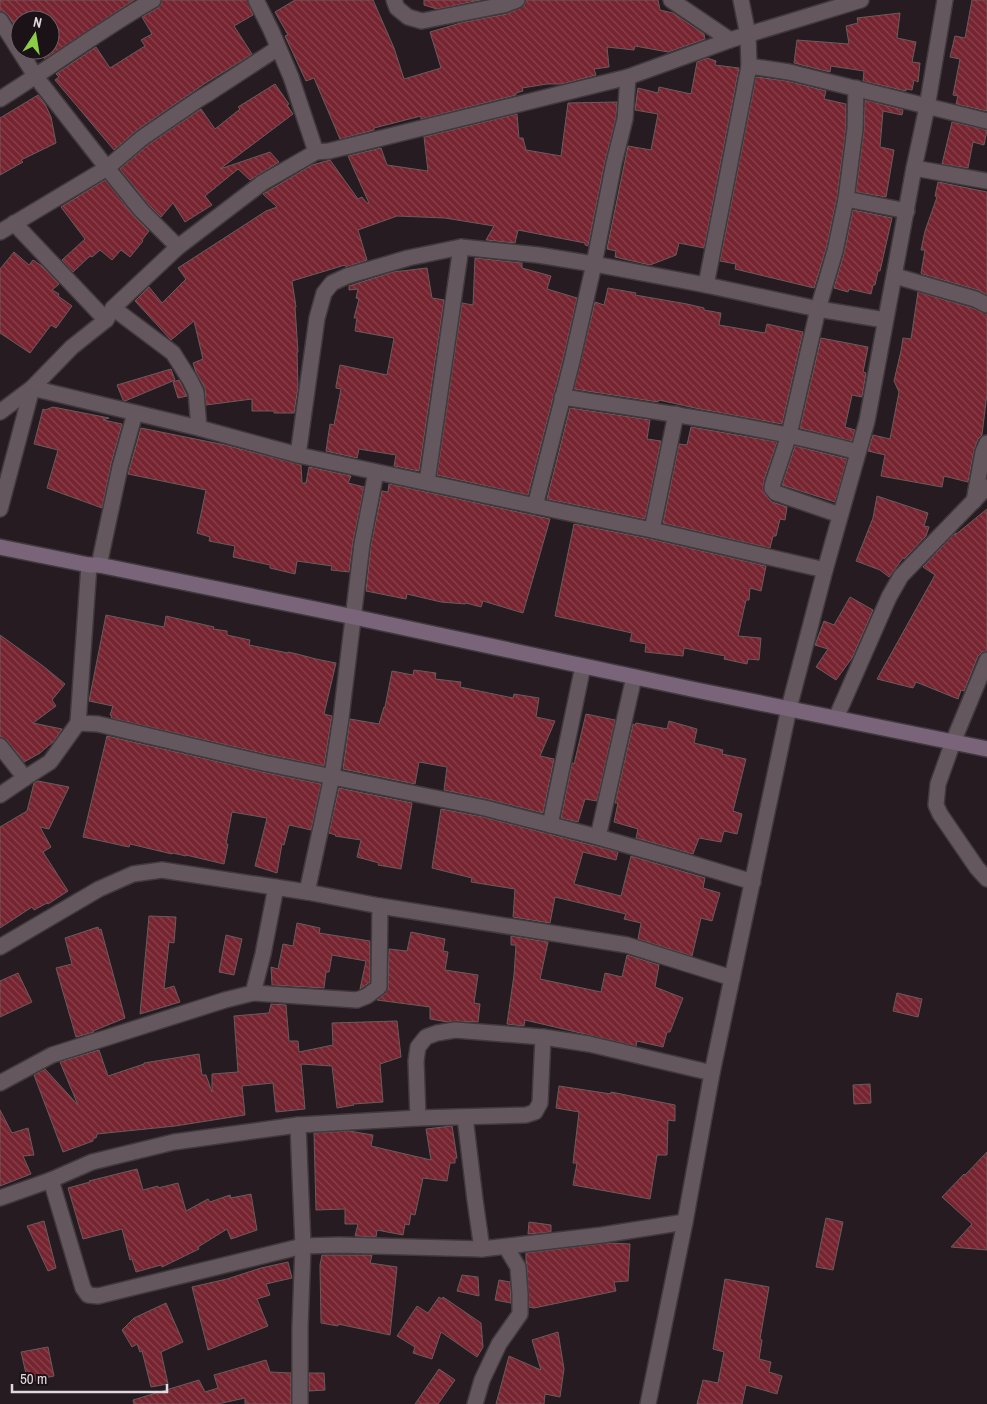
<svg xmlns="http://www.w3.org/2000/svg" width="987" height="1404" viewBox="0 0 987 1404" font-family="'Archivo Narrow',sans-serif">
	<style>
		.building { fill: url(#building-back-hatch); stroke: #695c5c }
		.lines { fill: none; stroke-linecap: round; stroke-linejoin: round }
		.street-casing { stroke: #40393d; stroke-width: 18 }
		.secondary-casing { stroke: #40393d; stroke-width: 18 }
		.street { stroke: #64585e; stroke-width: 15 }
		.secondary { stroke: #79647a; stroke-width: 15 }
	</style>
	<defs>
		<pattern id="building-back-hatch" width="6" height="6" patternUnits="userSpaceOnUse" patternTransform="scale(1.25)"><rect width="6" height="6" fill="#762430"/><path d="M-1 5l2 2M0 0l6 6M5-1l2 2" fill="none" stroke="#89434e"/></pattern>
	</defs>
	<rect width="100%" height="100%" fill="#251b20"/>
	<!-- building -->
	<g class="building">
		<polygon points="0,0 134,0 45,59 39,50 50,50 50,20 20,20 20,34 8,15 4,12 0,11"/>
		<polygon points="162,0 247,0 253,15 234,26 252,54 204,84 137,130 114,150 55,80 59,77 56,74 96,47 110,68 145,46 141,40 152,34 142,17 158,8 161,4"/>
		<polygon points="295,0 373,0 394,48 404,79 441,68 430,32 464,22 507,14 524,6 526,0 658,0 660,10 673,13 704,34 705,39 668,52 635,46 634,50 607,47 609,67 594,69 596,75 562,84 547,84 522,88 523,91 516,93 516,95 421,119 421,116 374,128 374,130 340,139 314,78 306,81 285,36 288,35 275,12"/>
		<polygon points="424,0 481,0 437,9 424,5"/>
		<polygon points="972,0 987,0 987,111 956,104 958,96 953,95 960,59 950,57 955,36 965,38"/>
		<polygon points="900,13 897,38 916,42 912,62 920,63 918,82 914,80 912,90 906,89 906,91 863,81 864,71 831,66 830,72 794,63 797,40 849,44 846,26 858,23 857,18"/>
		<polygon points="707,58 716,61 715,65 739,68 704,248 679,243 676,255 650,265 615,257 616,251 607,249 628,146 651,150 658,114 635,110 638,88 658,93 659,87 691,94 697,62"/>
		<polygon points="756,77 787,81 826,91 824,99 846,104 846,128 837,197 826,249 814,288 735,269 736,264 720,261"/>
		<polygon points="275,84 289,104 287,105 293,114 220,169 270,152 279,162 250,180 238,169 205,196 212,205 185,222 173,203 161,217 148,204 120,169 148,145 201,109 215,129 240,109 238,107"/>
		<polygon points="38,95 45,104 51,117 56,143 21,160 23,162 0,175 0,118"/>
		<polygon points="865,100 903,110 902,115 883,111 880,147 894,150 886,197 856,192 864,130"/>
		<polygon points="617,102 616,118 605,161 588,246 585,245 585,243 518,230 515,243 486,240 494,226 445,218 397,216 358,230 367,260 346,267 345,265 292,281 296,307 295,307 298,352 297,352 298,387 294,413 274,413 274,411 252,411 252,399 206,405 205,388 196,372 193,363 203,359 194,321 171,340 135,301 149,287 162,303 186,279 178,268 266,211 277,207 263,194 312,165 330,160 358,199 362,197 367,203 369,203 348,156 381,148 387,165 428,171 424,137 517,114 519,138 523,138 526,150 561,156 568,103"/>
		<polygon points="952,122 987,130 984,145 973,142 968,168 942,164"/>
		<polygon points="105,180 134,216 149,231 142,240 143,241 130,257 121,250 112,260 100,250 92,257 90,256 73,272 62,260 85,239 61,207"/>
		<polygon points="938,182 987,192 987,295 978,290 922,274 921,273 925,250 921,250 925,231 937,197 935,196"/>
		<polygon points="853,210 892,218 880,271 878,271 875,285 873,285 871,294 849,289 848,292 834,288 844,253"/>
		<polygon points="14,252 29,265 33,260 42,266 59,284 52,290 59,294 58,296 72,306 56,328 51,325 30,353 0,333 0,269"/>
		<polygon points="475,258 522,263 522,268 551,276 547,289 577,298 563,359 528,495 437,475 462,303 473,305"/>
		<polygon points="427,268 432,298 444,300 419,471 394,466 396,455 359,449 357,458 326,451 330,424 334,425 341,389 336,388 336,386 340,365 387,375 394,338 355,331 357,318 354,318 359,299 356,298 358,289 349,290 349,286 393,272"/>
		<polygon points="608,288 636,293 635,295 687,304 704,308 704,310 721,313 719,325 765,333 767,324 803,332 782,424 695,408 659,400 658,402 574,389 595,302 604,305"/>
		<polygon points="918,292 972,308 987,314 987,393 982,435 978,439 974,450 968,482 944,476 942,487 881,476 885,455 868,451 873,435 890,439 899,392 894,381 901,351 903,338 911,339"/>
		<polygon points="821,338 868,347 863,372 866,373 862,397 852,395 845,427 855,430 852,441 800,428"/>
		<polygon points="171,369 175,380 125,401 123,400 117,385"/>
		<polygon points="179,380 187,396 178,398 173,382"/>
		<polygon points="53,407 109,418 103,420 122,424 111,464 102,508 47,488 58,450 34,444 43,409 45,410"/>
		<polygon points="570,408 650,420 647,439 661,441 645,519 547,499"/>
		<polygon points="691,427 777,442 764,480 763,490 769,499 772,502 787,507 785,520 780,519 776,536 773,536 770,548 663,523 679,444 687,445"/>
		<polygon points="141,428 225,445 301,465 302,483 306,483 309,467 351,476 348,483 364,487 353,542 349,572 331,570 332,566 297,561 295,574 270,568 270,565 233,557 235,546 209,541 210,537 197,533 206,490 128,474"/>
		<polygon points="795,446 847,459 835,502 782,485"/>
		<polygon points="389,484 550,519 523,613 483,601 481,607 466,603 465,604 441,602 407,594 406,599 366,591 371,545 382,491 388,492"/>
		<polygon points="877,496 928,513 924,526 929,527 926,536 904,559 903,558 889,577 880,570 856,561 873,518"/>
		<polygon points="987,509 987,651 982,652 978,656 964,691 961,690 958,699 916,682 913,688 877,679 935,575 923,567 953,535 956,533 955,535"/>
		<polygon points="574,524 650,539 766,566 761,591 750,588 749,600 746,600 738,636 761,638 759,660 748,659 747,664 724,659 725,656 684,648 683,656 645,652 646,644 630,641 632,633 555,616"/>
		<polygon points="850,597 873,610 852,658 836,680 816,667 828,649 815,645 824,621 834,625"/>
		<polygon points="106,615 164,627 166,616 214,627 213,629 227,631 227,635 250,640 249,645 288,653 288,652 297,654 316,659 336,663 324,714 332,716 324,766 266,754 111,718 112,716 110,715 113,706 89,701"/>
		<polygon points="0,635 43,666 65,684 52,700 56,706 33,723 62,729 54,741 40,753 24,762 7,740 0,737"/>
		<polygon points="414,670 436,673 435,679 461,682 460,687 513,698 514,694 539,698 536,717 555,721 540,756 554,759 543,813 487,799 444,790 447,767 419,762 415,784 343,769 350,719 379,724 384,707 385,707 392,671 413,675"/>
		<polygon points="586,714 615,720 597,801 585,799 578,822 561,818 572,763 574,764"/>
		<polygon points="669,721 697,729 694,743 723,750 722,754 746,759 733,811 742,814 737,834 724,831 721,842 699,838 693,854 636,838 638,829 614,822 618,803 615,803 633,724 635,725 636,723 667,729"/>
		<polygon points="107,736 262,772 321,784 311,830 289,825 284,845 282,844 277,873 255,866 267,818 232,812 226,844 228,844 224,864 186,855 186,856 173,853 172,854 130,844 129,847 83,837"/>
		<polygon points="38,781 69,787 49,829 40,827 51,847 43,852 68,891 48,904 47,903 34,910 32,907 0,928 0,827 27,811 34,783"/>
		<polygon points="339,788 412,803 401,869 378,865 379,863 357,857 361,840 335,836 336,835 329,833"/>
		<polygon points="441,809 483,817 618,852 616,860 583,852 574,884 621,896 631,856 705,878 703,888 720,893 712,921 701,918 692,956 638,939 641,923 624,919 626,914 555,897 550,923 513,917 515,889 471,882 472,878 432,868"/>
		<polygon points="149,916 176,917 174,943 169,942 164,989 174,986 180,1002 140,1014"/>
		<polygon points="297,923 320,928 319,933 370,941 370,982 360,989 366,961 332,955 329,972 326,972 324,988 272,985 271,967 278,969 283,944 293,946"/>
		<polygon points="98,927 99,930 101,929 125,1018 93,1031 94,1032 76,1037 56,968 72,964 65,938"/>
		<polygon points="411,932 445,939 443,951 448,952 445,970 478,975 474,1003 480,1004 478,1022 456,1021 448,1022 430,1019 430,1007 377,1000 385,994 388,988 389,949 407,951"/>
		<polygon points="226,935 242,939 234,975 219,972"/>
		<polygon points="511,936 548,942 540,979 601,992 605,973 622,977 627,955 659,965 655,987 683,998 670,1032 667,1032 663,1047 637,1041 636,1046 525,1020 524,1026 507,1024 514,975 516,945 511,945"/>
		<polygon points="18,973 32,1002 0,1017 0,981"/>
		<polygon points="897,993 922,999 918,1017 893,1011"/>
		<polygon points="271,1004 286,1005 289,1041 298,1041 299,1052 333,1045 332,1023 397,1021 401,1057 380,1064 383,1102 353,1104 354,1105 337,1108 332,1066 301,1064 305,1109 276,1112 273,1083 242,1086 245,1115 175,1126 97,1134 96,1138 93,1138 93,1141 63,1152 34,1075 45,1069 78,1105 60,1062 99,1050 108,1076 144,1064 144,1063 199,1054 202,1075 206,1075 212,1092 212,1074 238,1072 234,1016 269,1013"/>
		<polygon points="870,1084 871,1103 854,1104 853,1085"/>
		<polygon points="559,1086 611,1094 611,1092 675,1105 675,1121 668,1120 667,1155 657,1155 650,1199 573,1185 577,1163 573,1163 579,1112 556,1108"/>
		<polygon points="0,1110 12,1133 28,1128 34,1155 23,1156 31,1174 0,1186"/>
		<polygon points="452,1126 457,1158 455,1158 455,1163 450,1163 447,1181 423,1178 415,1215 411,1214 409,1225 405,1224 403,1235 377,1230 376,1237 355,1236 358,1224 345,1224 345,1209 316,1210 314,1133 349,1131 373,1135 371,1146 431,1160 426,1129"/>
		<polygon points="987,1152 987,1250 951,1247 972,1224 942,1197 964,1174 965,1175"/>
		<polygon points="137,1169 143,1190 158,1186 158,1188 178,1183 186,1211 208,1199 210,1202 230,1195 231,1198 251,1194 257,1230 231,1239 227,1229 198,1247 199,1249 162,1267 161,1265 136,1272 132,1259 130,1260 122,1229 83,1239 68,1188 90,1182 89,1181"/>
		<polygon points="826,1218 843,1222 833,1270 816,1267"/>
		<polygon points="44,1221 56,1268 48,1271 27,1226"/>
		<polygon points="529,1222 551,1225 551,1232 528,1234"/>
		<polygon points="608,1243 630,1244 628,1281 614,1282 616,1291 534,1308 529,1307 527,1266 526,1261 526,1253"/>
		<polygon points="322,1255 372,1255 370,1263 397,1267 390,1335 338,1324 338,1326 321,1323 320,1265"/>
		<polygon points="288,1262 292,1278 266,1284 270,1295 257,1299 268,1326 208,1350 192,1287 227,1279 261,1268"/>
		<polygon points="462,1275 478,1277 479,1296 457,1291"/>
		<polygon points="725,1279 769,1287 760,1339 762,1340 759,1359 771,1362 769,1372 782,1376 777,1394 746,1385 742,1404 697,1404 703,1380 718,1383 724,1352 713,1349"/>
		<polygon points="499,1280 510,1282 511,1303 495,1300"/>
		<polygon points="439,1297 442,1299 443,1297 481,1323 483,1347 477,1357 441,1332 432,1359 413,1353 415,1347 397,1336 417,1306 428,1313"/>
		<polygon points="166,1303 183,1342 161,1352 168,1384 151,1387 142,1351 140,1352 137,1344 132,1347 122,1330 134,1318"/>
		<polygon points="558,1332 564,1369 560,1397 545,1394 544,1404 496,1404 509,1356 541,1370 532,1340"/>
		<polygon points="48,1347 54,1376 28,1382 21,1352"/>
		<polygon points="266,1360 270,1372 291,1373 291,1404 245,1404 245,1398 218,1404 134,1404 133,1400 199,1380 205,1392 218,1388 214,1375"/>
		<polygon points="439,1369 455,1380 438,1404 415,1404"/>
		<polygon points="309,1373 324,1373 325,1390 309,1391"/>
	</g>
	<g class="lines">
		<!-- street casing -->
		<g class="street-casing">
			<g id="street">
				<polyline points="256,0 271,30 291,77 316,152"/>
				<polyline points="394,0 397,8 408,17 422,21 504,5 517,0"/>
				<polyline points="671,0 730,40"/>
				<polyline points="0,20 36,77 107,168 141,210 178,247"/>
				<polyline points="749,66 789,72 987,121"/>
				<path d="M0 99C52 67 100 30 153 0"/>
				<polyline points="914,168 987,181"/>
				<polyline points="846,199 907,211"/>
				<polyline points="14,223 106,320"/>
				<polyline points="0,232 107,168 142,138 199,99 209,93 278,48"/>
				<polyline points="895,276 975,299 987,305"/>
				<polyline points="706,285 749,66 748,35 741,0"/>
				<polyline points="113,308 173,353 190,380 196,392 199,428"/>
				<path d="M562 397C661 412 761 426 858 452"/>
				<polyline points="0,412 32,388 72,347 106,320 113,308 178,247 262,183 316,152 329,151 628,77 730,40 861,0"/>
				<polyline points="298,455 317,318 324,293 332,283 347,276 408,258 461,247 538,255 594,264 706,285 818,309 885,320"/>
				<polyline points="427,482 461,247"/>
				<polyline points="974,501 983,452 987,443"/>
				<polyline points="535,506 572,361 594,264 614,163 625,119 628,77"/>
				<polyline points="0,509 32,388 199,428 298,455 559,511 652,530 825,570"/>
				<polyline points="840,515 776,493 772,488 773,483 789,435 818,309 835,251 846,199 855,129 856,88"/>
				<polyline points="652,530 676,414"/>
				<polyline points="99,565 120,467 135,413"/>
				<polyline points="987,660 953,742 938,784 936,805 940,814 977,868 987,879"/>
				<polyline points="836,718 889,597 901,576 987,487"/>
				<polyline points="78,723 89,565"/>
				<polyline points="0,746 25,778"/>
				<polyline points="0,795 25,778 50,762 78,723 98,724 264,763 485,808 598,837 683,861 753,882"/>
				<polyline points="550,825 583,666"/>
				<polyline points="598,837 634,677"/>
				<polyline points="307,892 332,776 341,718 362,544 376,472"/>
				<polyline points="0,947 99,889 133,874 162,870 307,892 380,906 627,945 732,978"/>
				<polyline points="253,993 357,1000 367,996 379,987 380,906"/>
				<polyline points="0,1083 52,1055 225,1000 253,993 263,954 276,887"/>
				<polyline points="465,1117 475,1200 482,1249 602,1235 685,1222"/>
				<polyline points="418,1118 416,1061 418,1047 426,1037 437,1033 455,1030 543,1037 589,1044 712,1073"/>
				<polyline points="298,1125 303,1246 300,1327 300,1404"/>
				<polyline points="51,1180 83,1288 88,1295 98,1296 303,1246 339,1245 482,1249"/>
				<polyline points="0,1198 51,1180 92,1162 174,1142 298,1125 418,1118 526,1115 535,1112 540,1103 543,1037"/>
				<polyline points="475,1404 482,1380 499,1344 520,1314 520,1294 518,1267 506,1247"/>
				<polyline points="648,1404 685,1222 712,1073 789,708 825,570 867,421 914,168 927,107 945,0"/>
			</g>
		</g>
		<!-- secondary casing -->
		<g class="secondary-casing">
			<polyline id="secondary" points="0,547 89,565 99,565 354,617 701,691 987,749"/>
		</g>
		<!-- street -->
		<use href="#street" class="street"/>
		<!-- secondary -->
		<use href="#secondary" class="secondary"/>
	</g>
	<!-- north arrow -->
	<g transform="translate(35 35) rotate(12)"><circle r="24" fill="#1b1217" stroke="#6a6266"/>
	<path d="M0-4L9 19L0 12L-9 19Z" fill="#8bce46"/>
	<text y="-8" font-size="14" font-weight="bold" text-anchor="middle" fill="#e0d9dd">N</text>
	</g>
	<!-- scale -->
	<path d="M12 1384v8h155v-8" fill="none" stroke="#e0d9dd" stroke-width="2.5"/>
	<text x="20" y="1384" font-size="15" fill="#e0d9dd" stroke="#1b1217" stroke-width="4" paint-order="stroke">50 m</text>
</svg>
